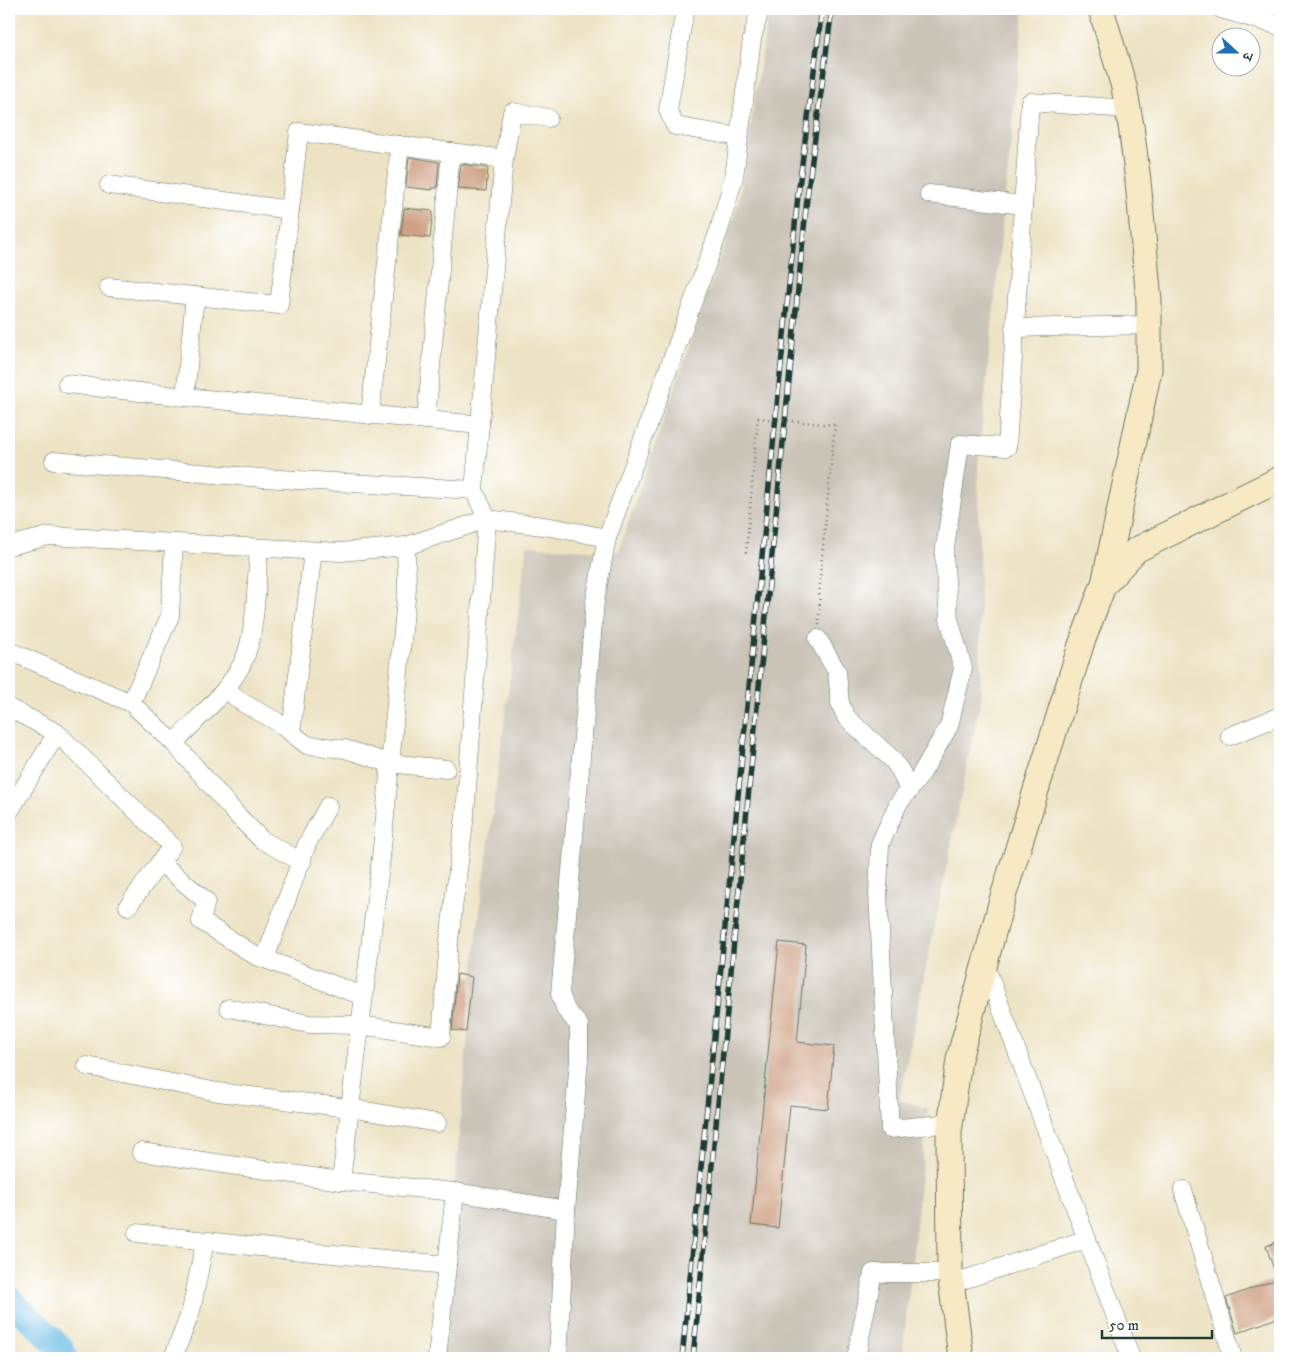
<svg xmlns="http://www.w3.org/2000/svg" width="1289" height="1367" viewBox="0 0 1289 1367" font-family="'IM FELL DW Pica','Noto Serif Devanagari',serif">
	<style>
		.industrial { fill: #cac3b8 }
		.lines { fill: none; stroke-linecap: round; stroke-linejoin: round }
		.river { stroke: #6abde6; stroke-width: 26 }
		.building { fill: #cfa084 }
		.street-casing { stroke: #677766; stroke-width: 19 }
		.secondary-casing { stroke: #677766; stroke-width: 27 }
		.path { stroke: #677766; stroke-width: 2.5; stroke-dasharray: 1 4; stroke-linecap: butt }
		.street { stroke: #fff; stroke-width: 18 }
		.secondary { stroke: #f6e9c3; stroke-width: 25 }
		.rail-casing { stroke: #1f3d34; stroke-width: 5.5 }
		.rail { stroke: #fff; stroke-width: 4; stroke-dasharray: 11; stroke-linecap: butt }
		.path-bridge { stroke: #677766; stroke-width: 2.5; stroke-dasharray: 1 4; stroke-linecap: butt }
	</style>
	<rect width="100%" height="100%" fill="#fff"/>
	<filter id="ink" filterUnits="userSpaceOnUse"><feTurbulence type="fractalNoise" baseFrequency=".02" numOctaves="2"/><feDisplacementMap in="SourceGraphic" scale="10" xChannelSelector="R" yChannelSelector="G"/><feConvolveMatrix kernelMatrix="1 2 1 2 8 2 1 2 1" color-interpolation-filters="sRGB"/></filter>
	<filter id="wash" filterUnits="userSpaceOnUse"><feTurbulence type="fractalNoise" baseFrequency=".0096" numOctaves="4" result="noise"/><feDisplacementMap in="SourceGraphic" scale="20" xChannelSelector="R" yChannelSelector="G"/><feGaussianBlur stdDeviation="1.12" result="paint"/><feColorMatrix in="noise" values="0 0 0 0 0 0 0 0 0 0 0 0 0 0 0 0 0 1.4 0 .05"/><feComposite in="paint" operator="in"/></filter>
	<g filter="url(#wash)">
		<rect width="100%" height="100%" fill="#ede3c4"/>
		<!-- industrial -->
		<polygon class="industrial" points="769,9 1024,9 978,466 981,698 899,1100 928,1108 902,1358 439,1358 477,934 527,546 618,552 738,206"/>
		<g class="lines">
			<!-- river -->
			<polyline class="river" points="9,1299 61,1348 65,1358"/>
		</g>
		<g id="blocks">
			<!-- building -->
			<g class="building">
				<polygon points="409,157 439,162 437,188 432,188 432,190 406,187"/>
				<polygon points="461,164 488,168 486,191 458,189"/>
				<polygon points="404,208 433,211 430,238 401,235"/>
				<polygon points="779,942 806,945 797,1042 834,1046 828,1109 790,1105 778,1228 751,1225"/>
				<polygon points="457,974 472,977 466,1032 452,1030"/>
				<polygon points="1280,1241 1280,1317 1237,1333 1226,1298 1277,1279 1266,1246"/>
			</g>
		</g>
	</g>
	<g filter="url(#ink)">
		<use href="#blocks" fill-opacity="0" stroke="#677766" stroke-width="1"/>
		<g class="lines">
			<!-- street casing -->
			<g class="street-casing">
				<g id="street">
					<polyline points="685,9 668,110 675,126 739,137"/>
					<polyline points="1221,9 1280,26"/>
					<polyline points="504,159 512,112 548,118"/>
					<polyline points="109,185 290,210"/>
					<polyline points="929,194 1023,205"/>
					<polyline points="109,287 279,305 299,132 504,159 474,490 487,519 465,815 449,940 441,1037 360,1025 309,1024 229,1008"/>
					<polyline points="195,296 185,397 480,425"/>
					<polyline points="1014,328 1148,325"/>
					<polyline points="67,384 185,397"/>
					<polyline points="370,415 400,145"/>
					<polyline points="426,420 451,152"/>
					<polyline points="54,461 263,478 474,490"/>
					<polyline points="9,546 49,536 341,552 406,546 487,519 551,527 607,538"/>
					<path d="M259 548C256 581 257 632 243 662 228 693 197 718 174 743L236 814 262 840 302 862"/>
					<polyline points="818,639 837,672 840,703 846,717 893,760 901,772 909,791"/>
					<polyline points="9,651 131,703 174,743"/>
					<polyline points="226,689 243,703 276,721 307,745 345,749 389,763 446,769"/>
					<polyline points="131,703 170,616 174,544"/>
					<polyline points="9,708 57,733 9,812"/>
					<polyline points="291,732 313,551"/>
					<polyline points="57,733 172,846 128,906"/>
					<polyline points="1230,736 1280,716"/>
					<polyline points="328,806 307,844 265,959 363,996"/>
					<polyline points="160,862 206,901 201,921 256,956 265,959"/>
					<polyline points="985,965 1131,1358"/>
					<polyline points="87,1066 218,1092 349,1108 437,1123"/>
					<polyline points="951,1123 890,1129 878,893 880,844 898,804 920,776 949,726 963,668 949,619 944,555 960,444 1007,447 1030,102 1128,109"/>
					<polyline points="141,1152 341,1181 381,858 407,589 406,546"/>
					<polyline points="341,1181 455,1192 437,1358"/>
					<polyline points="1183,1190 1233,1358"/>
					<polyline points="455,1192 566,1210"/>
					<polyline points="137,1233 250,1246 447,1265"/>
					<polyline points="951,1284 1087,1239"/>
					<polyline points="173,1358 191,1311 205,1241"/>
					<polyline points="558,1358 566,1210 579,1059 579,1025 566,1010 560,994 595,601 607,538 719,230 734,177 752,39 760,9"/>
					<polyline points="856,1358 873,1273 950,1273"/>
				</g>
			</g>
			<!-- secondary casing -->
			<g class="secondary-casing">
				<g id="secondary">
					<polyline points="1101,9 1124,87 1131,126 1138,181 1149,301 1149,370 1104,584"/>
					<polyline points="961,1358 950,1273 949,1133 959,1059 1002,900 1081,645 1103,586 1136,550 1280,479"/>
				</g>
			</g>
			<!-- path -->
			<g class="path">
				<polyline points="746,553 758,418"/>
				<polyline points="819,625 820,577 835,425"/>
			</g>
			<!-- street -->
			<use href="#street" class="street"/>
			<!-- secondary -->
			<use href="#secondary" class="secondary"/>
			<!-- rail casing -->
			<g class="rail-casing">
				<g id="rail">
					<polyline points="682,1358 798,195 822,9"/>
					<polyline points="693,1358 807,198 832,9"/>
				</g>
			</g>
			<!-- rail -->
			<use href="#rail" class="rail"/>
			<!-- path-bridge -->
			<polyline class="path-bridge" points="758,418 835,425"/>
		</g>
	</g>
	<!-- margin -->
	<rect width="1289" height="1367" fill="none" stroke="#fff" stroke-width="30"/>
	<!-- north arrow -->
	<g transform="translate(1236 52) rotate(111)"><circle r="24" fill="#ffffff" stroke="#a5b1ae"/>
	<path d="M0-4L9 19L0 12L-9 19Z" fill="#1f6fb2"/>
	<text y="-8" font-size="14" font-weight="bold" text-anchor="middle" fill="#1f3d34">उ</text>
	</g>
	<!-- scale -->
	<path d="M1102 1330v8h110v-8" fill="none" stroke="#1f3d34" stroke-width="2.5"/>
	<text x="1109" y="1330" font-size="15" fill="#1f3d34" stroke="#ffffff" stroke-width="4" paint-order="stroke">50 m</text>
</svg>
